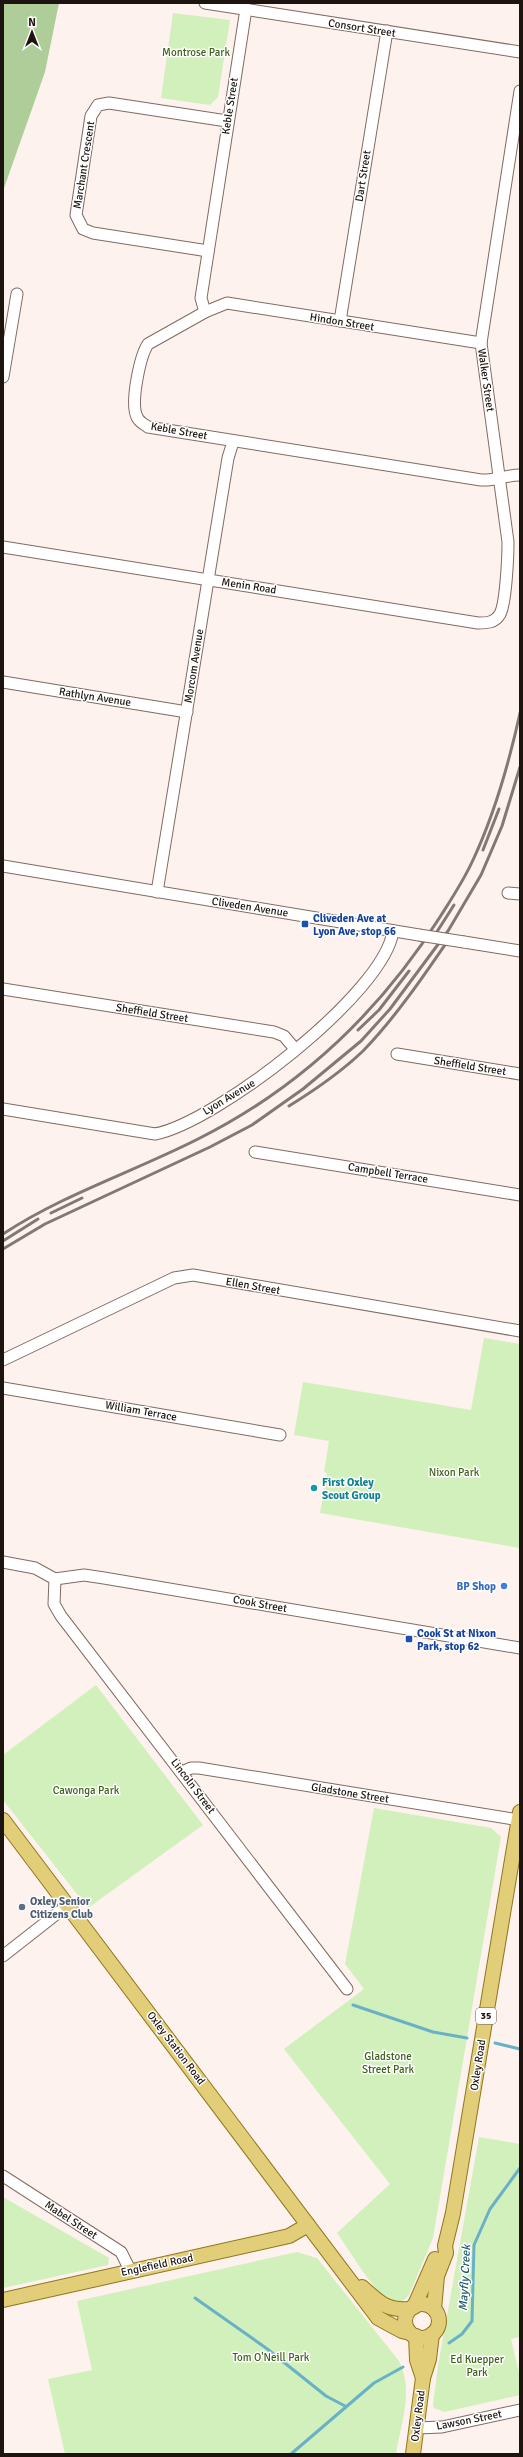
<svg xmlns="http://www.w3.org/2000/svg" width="523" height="2457" viewBox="0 0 523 2457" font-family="Signika,sans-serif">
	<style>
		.green { fill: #d1f0bb }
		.forest { fill: #aecd99 }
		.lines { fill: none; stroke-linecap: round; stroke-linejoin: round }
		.stream { stroke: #69b1c7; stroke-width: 3 }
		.minor-casing { stroke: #826a61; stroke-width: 13 }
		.major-casing { stroke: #90761a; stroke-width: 16 }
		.minor { stroke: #fff; stroke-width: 11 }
		.major { stroke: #e2cd79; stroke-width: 14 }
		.rail { stroke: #827874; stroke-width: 3 }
		.minor-bridge-casing { stroke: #826a61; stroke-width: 13; stroke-linecap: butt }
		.minor-bridge { stroke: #fff; stroke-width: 11 }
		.transit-dot { fill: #1a4fb4; stroke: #fff; stroke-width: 1.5 }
		.culture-dot { fill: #0f9aa8; stroke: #fff; stroke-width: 1.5 }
		.shop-dot { fill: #3f7fe0; stroke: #fff; stroke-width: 1.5 }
		.service-dot { fill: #5c6f8a; stroke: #fff; stroke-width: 1.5 }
		.labels { text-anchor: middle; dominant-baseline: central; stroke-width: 3; stroke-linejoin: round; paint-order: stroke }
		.shield { fill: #fff; stroke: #615a58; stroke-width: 1 }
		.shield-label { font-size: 10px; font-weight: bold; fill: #1d1410 }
		.street-label { font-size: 11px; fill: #1d1410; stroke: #fff }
		.park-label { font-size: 11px; fill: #3d6219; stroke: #fff }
		.transit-label { font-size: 11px; font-weight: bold; fill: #164399; stroke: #fff; text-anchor: start }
		.culture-label { font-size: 11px; font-weight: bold; fill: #0d838f; stroke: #fff; text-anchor: start }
		.shop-label { font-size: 11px; font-weight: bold; fill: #366cbe; stroke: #fff; text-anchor: end }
		.service-label { font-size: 11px; font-weight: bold; fill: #4e5e75; stroke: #fff; text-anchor: start }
		.water-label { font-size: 12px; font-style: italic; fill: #1f5a6a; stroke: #fff }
	</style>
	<rect width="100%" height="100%" fill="#fdf2ee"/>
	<!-- green -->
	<g class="green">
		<polygon points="173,13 230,20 218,97 210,105 161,98"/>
		<polygon points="484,1338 520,1344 520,1548 320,1513 327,1473 324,1472 329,1441 294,1435 303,1382 471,1410"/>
		<polygon points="96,1685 203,1825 88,1908 3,1800 3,1755"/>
		<path d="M374 1808 491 1828 501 1837 433 2238 409 2295C404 2301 398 2305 390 2301 375 2294 348 2248 337 2233L390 2184 284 2049 364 1989 345 1964Z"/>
		<polygon points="479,2137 520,2144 520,2337 511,2339 520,2377 520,2395 444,2412 434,2408 433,2404 438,2366"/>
		<polygon points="3,2197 109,2258 108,2265 3,2288"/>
		<path d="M297 2252 317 2258 399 2361C414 2390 401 2423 396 2454H65L48 2379 92 2370 77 2301Z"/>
	</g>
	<!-- forest -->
	<polygon class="forest" points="3,3 59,3 45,72 3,191"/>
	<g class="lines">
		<!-- stream -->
		<g class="stream">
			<polyline points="353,2005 433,2032 467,2038"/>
			<polyline points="495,2043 520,2049"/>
			<polyline points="195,2298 266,2348 326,2396 345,2406"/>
			<polyline points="449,2343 462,2334 472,2321 474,2245 490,2209 520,2168"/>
			<polyline points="291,2454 374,2383 403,2367"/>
		</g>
		<!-- minor casing -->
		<g class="minor-casing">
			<g id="minor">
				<polyline points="205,3 520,52"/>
				<path d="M246 9 201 298 205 312 148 344C140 356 130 403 137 417 139 422 144 424 148 427L481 480C495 481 506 475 520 475"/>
				<polyline points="208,251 93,233 83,229 76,215 91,116 98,105 109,103 227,121"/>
				<polyline points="205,312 227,303 481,343"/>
				<polyline points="340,321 387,31"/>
				<polyline points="3,377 17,294"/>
				<path d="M3 547 478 623C486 623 495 623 500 614 506 603 508 556 508 542L481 343 520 91"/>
				<polyline points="3,682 187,712"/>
				<polyline points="3,866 419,935"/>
				<polyline points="157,892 228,458 233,442"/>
				<polyline points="508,893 520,894"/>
				<polyline points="464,942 520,951"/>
				<polyline points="3,989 274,1032 284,1036 295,1049"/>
				<polyline points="397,1054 520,1074"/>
				<path d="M3 1109 155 1134C215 1123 385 993 393 931"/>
				<polyline points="255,1152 520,1195"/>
				<polyline points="3,1360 174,1278 193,1275 520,1331"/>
				<polyline points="3,1388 280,1435"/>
				<polyline points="3,1562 35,1568 55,1579 84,1575 104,1578 520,1648"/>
				<polyline points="55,1579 54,1604 61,1616 347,1989"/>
				<polyline points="182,1772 191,1768 199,1768 519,1820"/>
				<polyline points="3,1956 68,1905"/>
				<polyline points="3,2176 121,2252 131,2272"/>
				<polyline points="417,2428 442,2427 520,2410"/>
			</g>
		</g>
		<!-- major casing -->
		<g class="major-casing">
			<g id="major">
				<polyline points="3,1820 378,2318 402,2331 410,2333"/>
				<path d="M362 2287C379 2302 386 2311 410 2309"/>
				<polyline points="3,2300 289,2236 308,2225"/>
				<circle cx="422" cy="2321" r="17"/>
				<polyline points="414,2307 435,2259"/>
				<polyline points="434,2309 437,2276 446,2253 445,2246 453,2213 520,1812"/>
				<polyline points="416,2336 417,2360 423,2378"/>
				<polyline points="413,2454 423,2378 429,2359 432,2334"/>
			</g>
		</g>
		<!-- minor -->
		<use href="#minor" class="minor"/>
		<!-- major -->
		<use href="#major" class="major"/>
		<!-- rail -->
		<g class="rail">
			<polyline points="483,850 499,809"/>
			<polyline points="433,938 454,905"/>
			<polyline points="358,1030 379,1010 409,971"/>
			<path d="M289 1106C315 1090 341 1072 363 1051 395 1018 423 977 449 939"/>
			<polyline points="51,1213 82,1198"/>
			<path d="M3 1234C64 1194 133 1172 198 1139 300 1088 379 1013 440 917 452 898 464 880 473 860 495 813 509 763 520 713"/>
			<polyline points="3,1241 38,1219"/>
			<polyline points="3,1249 45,1224 210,1147 252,1125 303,1089 361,1041 390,1009 448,931 481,875 502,826 520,767"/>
		</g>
		<!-- minor-bridge casing -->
		<g class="minor-bridge-casing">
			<polyline id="minor-bridge" points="419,935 464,942"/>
		</g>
		<!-- minor-bridge -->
		<use href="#minor-bridge" class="minor-bridge"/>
	</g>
	<!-- markers -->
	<g class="transit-dot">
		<rect x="301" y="920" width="8" height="8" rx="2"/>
		<rect x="405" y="1635" width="8" height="8" rx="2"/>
	</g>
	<circle class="culture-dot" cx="314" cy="1488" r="4"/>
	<circle class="shop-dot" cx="504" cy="1586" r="4"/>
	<circle class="service-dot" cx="22" cy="1907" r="4"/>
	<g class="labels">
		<!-- shield labels -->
		<rect class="shield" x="476" y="2008" width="20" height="16" rx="3"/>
		<g class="shield-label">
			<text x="486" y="2016">35</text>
		</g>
		<!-- street labels -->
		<g class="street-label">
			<text transform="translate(362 28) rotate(9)">Consort Street</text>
			<text transform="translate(230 106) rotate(-81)">Keble Street</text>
			<text transform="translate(84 165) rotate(-81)">Marchant Crescent</text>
			<text transform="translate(363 176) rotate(-81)">Dart Street</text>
			<text transform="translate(342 322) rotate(9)">Hindon Street</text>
			<text transform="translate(486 380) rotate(82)">Walker Street</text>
			<text transform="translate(179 431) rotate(10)">Keble Street</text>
			<text transform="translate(249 586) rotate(9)">Menin Road</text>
			<text transform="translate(194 666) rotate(-81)">Morcom Avenue</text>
			<text transform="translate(95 697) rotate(9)">Rathlyn Avenue</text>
			<text transform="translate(250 907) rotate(9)">Cliveden Avenue</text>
			<text transform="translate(152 1013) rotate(9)">Sheffield Street</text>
			<text transform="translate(470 1066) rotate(9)">Sheffield Street</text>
			<text transform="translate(229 1097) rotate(-31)">Lyon Avenue</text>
			<text transform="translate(388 1173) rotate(9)">Campbell Terrace</text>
			<text transform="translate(253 1286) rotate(10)">Ellen Street</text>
			<text transform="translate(141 1411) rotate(10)">William Terrace</text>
			<text transform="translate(260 1604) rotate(10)">Cook Street</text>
			<text transform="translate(193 1786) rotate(53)">Lincoln Street</text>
			<text transform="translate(350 1793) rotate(9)">Gladstone Street</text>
			<text transform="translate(176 2048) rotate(53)">Oxley Station Road</text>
			<text transform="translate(478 2065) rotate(-81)">Oxley Road</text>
			<text transform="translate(71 2220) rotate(33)">Mabel Street</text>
			<text transform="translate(157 2265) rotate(-12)">Englefield Road</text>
			<text transform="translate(418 2416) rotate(-83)">Oxley Road</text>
			<text transform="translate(469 2420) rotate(-11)">Lawson Street</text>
		</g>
		<!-- park labels -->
		<g class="park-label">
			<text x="196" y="52">Montrose Park</text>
			<text x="454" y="1472">Nixon Park</text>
			<text x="86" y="1790">Cawonga Park</text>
			<text x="388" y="2056">Gladstone<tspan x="388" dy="13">Street Park</tspan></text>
			<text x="271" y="2357">Tom O'Neill Park</text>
			<text x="477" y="2359">Ed Kuepper<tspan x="477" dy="13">Park</tspan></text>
		</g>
		<!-- transit labels -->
		<g class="transit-label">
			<text x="313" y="918">Cliveden Ave at<tspan x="313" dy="13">Lyon Ave, stop 66</tspan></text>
			<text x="417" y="1633">Cook St at Nixon<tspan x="417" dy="13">Park, stop 62</tspan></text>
		</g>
		<!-- culture labels -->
		<g class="culture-label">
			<text x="322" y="1482">First Oxley<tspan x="322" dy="13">Scout Group</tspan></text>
		</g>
		<!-- shop labels -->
		<g class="shop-label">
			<text x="496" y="1586">BP Shop</text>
		</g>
		<!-- service labels -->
		<g class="service-label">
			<text x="30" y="1901">Oxley Senior<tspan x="30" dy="13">Citizens Club</tspan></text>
		</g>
		<!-- water labels -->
		<g class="water-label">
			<text transform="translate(465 2278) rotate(-87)">Mayfly Creek</text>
		</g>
	</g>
	<!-- border -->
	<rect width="523" height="2457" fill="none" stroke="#1d1410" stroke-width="8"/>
	<!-- north arrow -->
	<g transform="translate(32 32)" stroke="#ffffff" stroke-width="3" paint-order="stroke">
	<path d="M0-3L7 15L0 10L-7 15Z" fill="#1d1410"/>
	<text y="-6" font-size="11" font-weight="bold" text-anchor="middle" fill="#1d1410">N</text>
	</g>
</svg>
